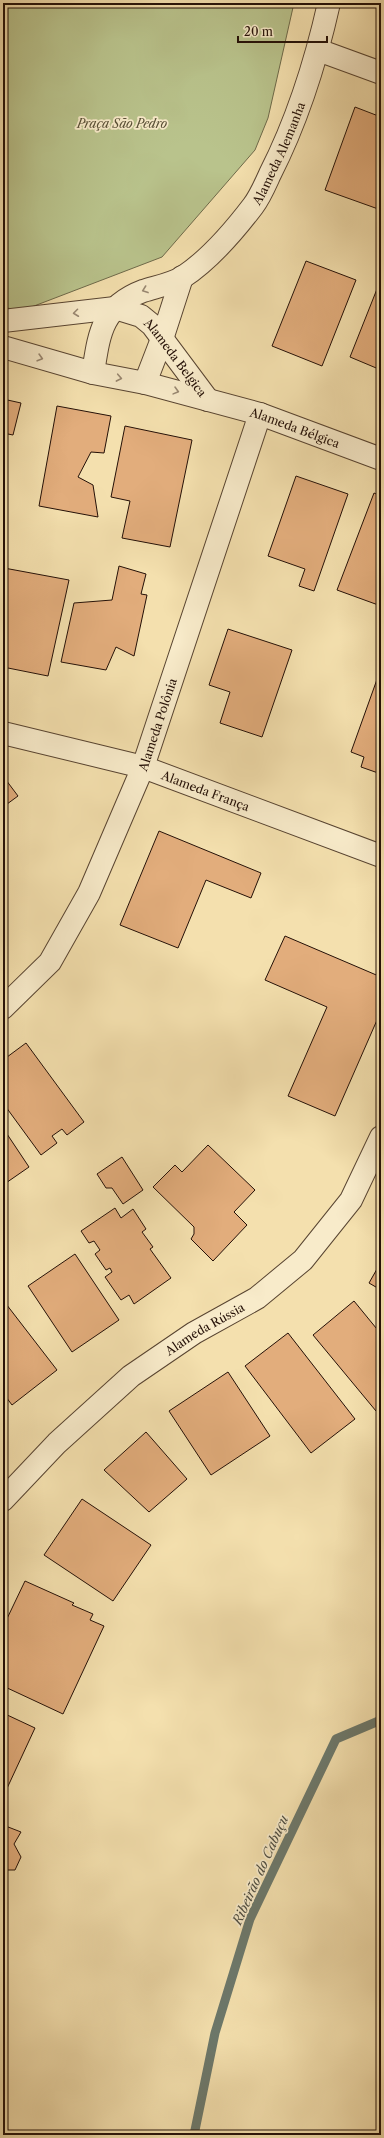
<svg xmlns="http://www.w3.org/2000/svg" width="384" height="2138" viewBox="0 0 384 2138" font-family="'Libre Caslon Text',serif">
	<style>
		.green { fill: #b9c38c; stroke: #6e6a4a }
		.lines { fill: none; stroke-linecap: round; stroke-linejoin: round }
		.stream { stroke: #6c786b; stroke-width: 9 }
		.building { fill: #e2ad7c; stroke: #241007 }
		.minor-casing { stroke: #584431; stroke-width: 24 }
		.minor { stroke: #f8ebca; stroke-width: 22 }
		.oneway { stroke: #998872 }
		.labels { text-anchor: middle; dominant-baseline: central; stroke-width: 3.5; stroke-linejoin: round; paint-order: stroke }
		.park-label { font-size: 12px; font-style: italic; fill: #584f36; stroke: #f8ebca }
		.street-label { font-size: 12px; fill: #241007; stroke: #f8ebca }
		.water-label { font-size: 13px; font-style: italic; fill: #4e4d41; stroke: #f8ebca }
	</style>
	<rect width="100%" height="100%" fill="#f4e0ae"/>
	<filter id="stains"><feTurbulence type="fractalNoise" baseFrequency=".005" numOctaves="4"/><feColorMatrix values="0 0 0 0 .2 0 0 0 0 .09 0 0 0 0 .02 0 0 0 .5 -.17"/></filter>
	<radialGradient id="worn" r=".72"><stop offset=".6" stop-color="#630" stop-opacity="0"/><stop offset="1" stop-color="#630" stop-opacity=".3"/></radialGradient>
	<!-- green -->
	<polygon class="green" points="3,3 294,3 268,118 255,150 162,257 21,311 3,307"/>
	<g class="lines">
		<!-- stream -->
		<polyline class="stream" points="194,2135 215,2033 250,1919 336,1739 381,1720"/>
	</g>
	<!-- building -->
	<g class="building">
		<polygon points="355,107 381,117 381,210 325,190"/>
		<polygon points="306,261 356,280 322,366 272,346"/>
		<polygon points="377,289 381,290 381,370 350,357"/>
		<polygon points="3,399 21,403 13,435 3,433"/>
		<polygon points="57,406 111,416 104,453 91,452 78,477 93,485 98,517 39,506"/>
		<polygon points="125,426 192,440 170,547 122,538 130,501 111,497"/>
		<polygon points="296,476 348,494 314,591 299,586 305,569 268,556"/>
		<polygon points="374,493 381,496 381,606 337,590"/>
		<polygon points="119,566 146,574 141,594 147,595 134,656 116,647 106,670 61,662 74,603 112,600"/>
		<polygon points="4,568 69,580 48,676 3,667"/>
		<polygon points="228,629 292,650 262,737 220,723 230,692 209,685"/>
		<polygon points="380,671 381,672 381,774 361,767 364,757 351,752"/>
		<polygon points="3,776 18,796 3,807"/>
		<polygon points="159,831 261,873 251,898 206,880 178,948 120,925"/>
		<polygon points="285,936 381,977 381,1011 335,1116 288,1096 327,1007 265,980"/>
		<polygon points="26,1043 84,1122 67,1135 62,1129 52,1136 57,1143 41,1155 3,1103 3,1060"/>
		<polygon points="3,1128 29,1167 3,1185"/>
		<polygon points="208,1145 255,1190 234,1212 247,1225 213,1261 191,1239 194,1234 194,1227 153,1187 175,1165 182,1172"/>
		<polygon points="122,1157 143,1190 123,1204 112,1188 106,1188 97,1174"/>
		<polygon points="115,1208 121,1218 133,1209 146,1229 142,1232 153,1247 150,1249 171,1278 134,1304 129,1295 121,1300 105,1277 112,1272 110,1268 106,1270 95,1254 100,1250 94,1241 89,1243 81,1231"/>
		<polygon points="75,1254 119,1320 72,1352 28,1286"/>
		<polygon points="381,1262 381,1290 369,1283"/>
		<polygon points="3,1300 57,1370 12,1405 3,1393"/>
		<polygon points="354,1301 381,1334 381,1406 376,1411 313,1335"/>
		<polygon points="288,1333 355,1419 311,1453 245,1366"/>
		<polygon points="228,1372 270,1436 211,1475 169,1411"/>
		<polygon points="146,1432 187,1479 149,1512 104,1470"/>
		<polygon points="82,1499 151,1545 113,1601 44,1555"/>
		<polygon points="25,1581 74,1603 72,1605 93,1614 90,1620 104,1626 63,1714 3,1686 3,1627"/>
		<polygon points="3,1713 35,1728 3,1797"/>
		<polygon points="3,1825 21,1832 14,1844 21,1857 15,1870 7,1870 3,1876"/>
	</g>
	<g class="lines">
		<!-- minor casing -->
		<g class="minor-casing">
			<g id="minor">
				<polyline points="318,50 381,73"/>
				<path id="s1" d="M3 321 115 308 141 316 152 325 208 400"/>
				<path id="s2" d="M3 347 93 373 145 383 260 414 381 459"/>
				<path id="s3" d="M93 373C99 335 101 307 143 291 155 287 172 284 183 277 209 260 234 231 253 206 260 197 265 185 270 174 297 121 316 61 329 3"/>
				<polyline points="145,383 162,339 182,277"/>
				<path id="s4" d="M3 733 143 767 381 856"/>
				<path id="s5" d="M3 1008 50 962 89 893 143 767 260 414"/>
				<path id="s6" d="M3 1500 57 1443 131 1376 194 1333 257 1298 303 1260 351 1200 381 1137"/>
			</g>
		</g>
		<!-- minor -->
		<use href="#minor" class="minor"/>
	</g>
	<!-- one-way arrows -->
	<defs><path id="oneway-chevron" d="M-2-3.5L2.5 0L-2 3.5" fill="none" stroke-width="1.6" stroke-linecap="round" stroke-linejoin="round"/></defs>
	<g class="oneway">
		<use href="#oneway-chevron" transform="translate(145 290) rotate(160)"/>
		<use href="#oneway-chevron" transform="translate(76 313) rotate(173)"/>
		<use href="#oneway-chevron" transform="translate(40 358) rotate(16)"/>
		<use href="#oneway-chevron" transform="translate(119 378) rotate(11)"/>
		<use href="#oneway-chevron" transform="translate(176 391) rotate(15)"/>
	</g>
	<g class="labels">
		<!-- park labels -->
		<g class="park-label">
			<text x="122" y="123">Praça São Pedro</text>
		</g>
		<!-- street labels -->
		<g class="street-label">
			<text stroke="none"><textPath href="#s3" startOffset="304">Alameda Alemanha</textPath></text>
			<text stroke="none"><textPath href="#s1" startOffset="194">Alameda Belgica</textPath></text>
			<text stroke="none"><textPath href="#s2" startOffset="303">Alameda Bélgica</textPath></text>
			<text stroke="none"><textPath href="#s5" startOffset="327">Alameda Polônia</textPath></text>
			<text stroke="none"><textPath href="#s4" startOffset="211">Alameda França</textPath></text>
			<text stroke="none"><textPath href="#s6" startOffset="266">Alameda Rússia</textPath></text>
		</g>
		<!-- water labels -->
		<g class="water-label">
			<text transform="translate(260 1870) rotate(-66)">Ribeirão do Cabuçu</text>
		</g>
	</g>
	<!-- margin -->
	<rect width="384" height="2138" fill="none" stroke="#f4e0ae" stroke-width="16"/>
	<rect x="4" y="4" width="376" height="2130" fill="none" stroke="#241007" stroke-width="2"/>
	<rect x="8" y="8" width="368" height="2122" fill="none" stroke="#241007"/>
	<!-- scale -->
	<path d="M238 36v6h89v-6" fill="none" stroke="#241007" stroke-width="2"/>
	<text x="244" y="36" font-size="12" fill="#241007" stroke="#f8ebca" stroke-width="3" paint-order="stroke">20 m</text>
	<rect width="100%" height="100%" filter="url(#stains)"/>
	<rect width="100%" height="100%" fill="url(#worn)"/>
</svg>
